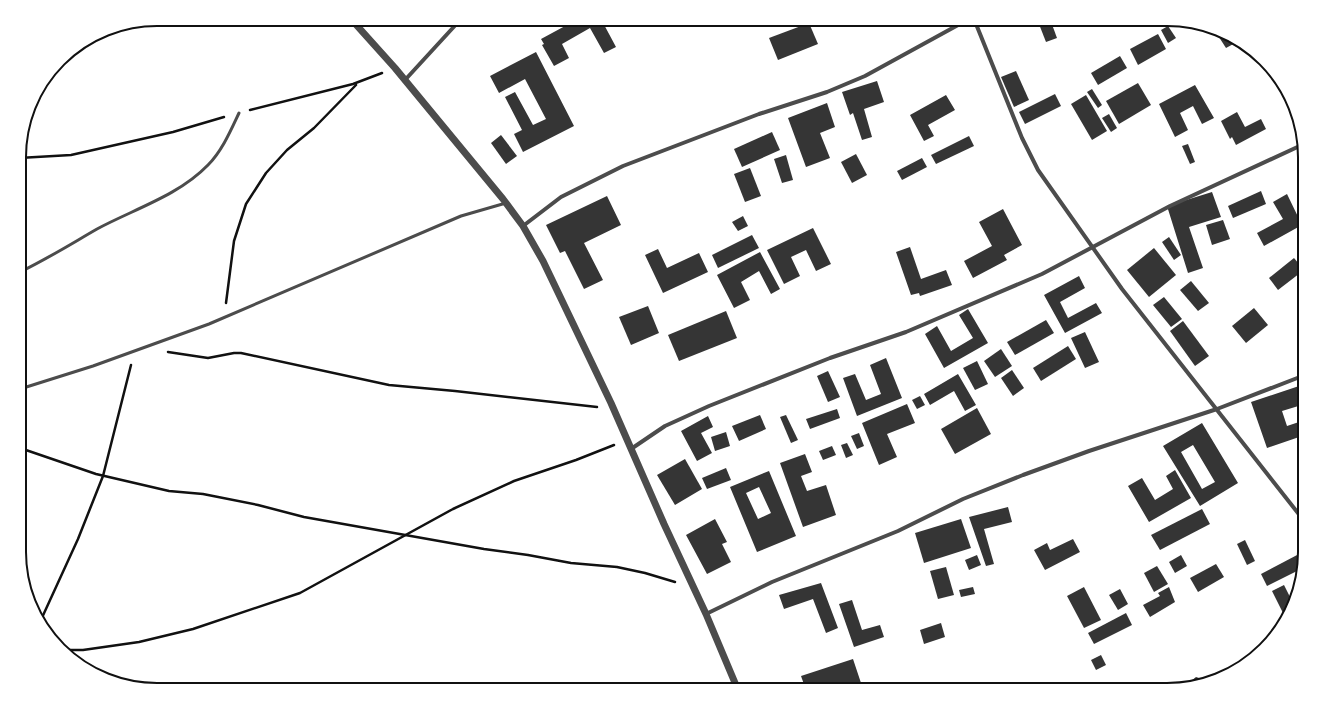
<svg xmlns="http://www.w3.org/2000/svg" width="1324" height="709" viewBox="0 0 1324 709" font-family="'Fira Sans Condensed',sans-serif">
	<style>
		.building { fill: #353535; fill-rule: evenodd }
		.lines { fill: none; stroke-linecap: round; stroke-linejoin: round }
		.path { stroke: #111; stroke-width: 2.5 }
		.service { stroke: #4c4c4c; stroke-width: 3 }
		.minor { stroke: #4c4c4c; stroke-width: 4 }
		.tertiary { stroke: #4c4c4c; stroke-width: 7 }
		.rim { fill: none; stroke: #111; stroke-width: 2 }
	</style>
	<rect width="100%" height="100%" fill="#fff"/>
	<!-- building -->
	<g class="building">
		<polygon points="578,19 601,19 616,47 604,53 590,28 562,44 569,58 554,66 542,45 544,44 541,39"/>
		<polygon points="1037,19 1050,19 1057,38 1046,42"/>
		<polygon points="809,23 818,44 778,60 769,38"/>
		<polygon points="1168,26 1176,38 1168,43 1161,30"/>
		<polygon points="1221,32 1228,33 1237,42 1226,48 1217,34"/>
		<polygon points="1158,34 1166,49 1138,65 1130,49"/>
		<polygon points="536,52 574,126 523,152 514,134 522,130 505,97 515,92 533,125 546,119 525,79 499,93 490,76"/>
		<polygon points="1120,56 1127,68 1098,85 1091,73"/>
		<polygon points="1016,71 1029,100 1014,107 1001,77"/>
		<polygon points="1276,75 1282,80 1286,91 1285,91"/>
		<polygon points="877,81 884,102 864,109 872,137 862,140 853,113 850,115 842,92"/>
		<polygon points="1138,83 1151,105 1119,124 1106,101"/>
		<polygon points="1195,85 1214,118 1202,124 1193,106 1180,113 1188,130 1175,137 1159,104"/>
		<polygon points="1092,89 1102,105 1098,108 1087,92"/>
		<polygon points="1055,94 1061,106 1025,124 1019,112"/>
		<polygon points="946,95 955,110 928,125 934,136 924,141 910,115"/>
		<polygon points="1086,95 1107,131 1092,140 1071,104"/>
		<polygon points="827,103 835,127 820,133 830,158 806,167 788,118"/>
		<polygon points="1237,112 1245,127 1261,119 1266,129 1236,145 1232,137 1230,139 1221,121"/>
		<polygon points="1109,114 1117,128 1111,132 1102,118"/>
		<polygon points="772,132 780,150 742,167 734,149"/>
		<polygon points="501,135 517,156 506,164 491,143"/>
		<polygon points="969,136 974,146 936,164 931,155"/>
		<polygon points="1188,144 1195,162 1190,164 1182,146"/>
		<polygon points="856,154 867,175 852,183 841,162"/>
		<polygon points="786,155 793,180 782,183 774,159"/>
		<polygon points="922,158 927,167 902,180 897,171"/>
		<polygon points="750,168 761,196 745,202 734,174"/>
		<polygon points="1261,191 1266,204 1233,218 1228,206"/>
		<polygon points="1212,192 1221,217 1189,227 1203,268 1188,273 1167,206"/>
		<polygon points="1287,194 1302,225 1264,246 1257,233 1283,219 1273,202"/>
		<polygon points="607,196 621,225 584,243 603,280 584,289 565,251 560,253 546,225"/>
		<polygon points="1003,209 1022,245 1004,255 1007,260 973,278 964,261 992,246 979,222"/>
		<polygon points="743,216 748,226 738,231 732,222"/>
		<polygon points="1223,220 1230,239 1212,245 1206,225"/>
		<polygon points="813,228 831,264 816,271 806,250 791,257 800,276 784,284 767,250"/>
		<polygon points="752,235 759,248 718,268 712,255"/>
		<polygon points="1169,237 1181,255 1174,260 1162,242"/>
		<polygon points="910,247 921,279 946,270 952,285 920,296 919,293 911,295 896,252"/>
		<polygon points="1154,248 1176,275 1149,297 1127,270"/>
		<polygon points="658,249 667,268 699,253 708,272 663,293 645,255"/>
		<polygon points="760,252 780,289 771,294 759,271 741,282 750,300 734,308 717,275"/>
		<polygon points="1294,258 1304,270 1278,290 1269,278"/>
		<polygon points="1079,276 1085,288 1060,302 1068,318 1096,303 1102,313 1065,333 1044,295"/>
		<polygon points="1191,281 1209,303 1198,311 1180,290"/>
		<polygon points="1164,297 1182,319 1171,327 1153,305"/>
		<polygon points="648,306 659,333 631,345 619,317"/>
		<polygon points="1254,308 1268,325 1246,343 1232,326"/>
		<polygon points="968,309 988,343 944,368 925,334 937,326 951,351 973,338 959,315"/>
		<polygon points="726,311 737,338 679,361 668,335"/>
		<polygon points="1046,320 1054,333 1015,355 1007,342"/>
		<polygon points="1183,321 1209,356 1195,366 1170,331"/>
		<polygon points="1085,332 1099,362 1085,368 1071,338"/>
		<polygon points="1068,346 1076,359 1041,381 1033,368"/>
		<polygon points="1001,349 1012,366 995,377 984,361"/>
		<polygon points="886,358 902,398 857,416 843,378 855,374 866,400 881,394 870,365"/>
		<polygon points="977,361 988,384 975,390 963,368"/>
		<polygon points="1012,370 1024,388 1013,396 1001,378"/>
		<polygon points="828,371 840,397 828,402 817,376"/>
		<polygon points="958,374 976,405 965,411 954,391 930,405 924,394"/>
		<polygon points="1305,384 1305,404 1282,411 1287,426 1305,420 1305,435 1267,448 1251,402"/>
		<polygon points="920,396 925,405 917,409 912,400"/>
		<polygon points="907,404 915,423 887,434 897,457 879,465 862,423"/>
		<polygon points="977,408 991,434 955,454 941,429"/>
		<polygon points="837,409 840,418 810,429 806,419"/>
		<polygon points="760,415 766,429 739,441 732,426"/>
		<polygon points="786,415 798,440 791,443 780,417"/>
		<polygon points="708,416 713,427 701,433 712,453 697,461 681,431"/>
		<path d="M1202 423 1238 483 1200 506 1163 446ZM1193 445 1215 482 1202 489 1181 452Z"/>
		<polygon points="726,432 730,446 715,451 711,437"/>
		<polygon points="859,433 864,446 857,449 851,436"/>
		<polygon points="847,443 853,455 846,458 841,445"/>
		<polygon points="832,446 836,455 823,460 819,451"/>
		<polygon points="805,454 812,472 801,476 807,491 826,485 836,515 803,527 780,463"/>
		<polygon points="685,459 702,489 675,505 657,475"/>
		<polygon points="726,468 731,480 707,489 702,478"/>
		<polygon points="1175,470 1191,498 1149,522 1128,486 1142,478 1155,500 1173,489 1166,476"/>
		<path d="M769 471 796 536 757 552 730 487ZM759 487 771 513 758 519 746 493Z"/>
		<polygon points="1008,507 1012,522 984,529 994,564 986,566 969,517"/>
		<polygon points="1202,509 1210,524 1160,550 1151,535"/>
		<polygon points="715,519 727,542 722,544 731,562 707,574 686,535"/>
		<polygon points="961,519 971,548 924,563 915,533"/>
		<polygon points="1073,539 1080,552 1045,570 1034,550 1047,543 1050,550"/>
		<polygon points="1245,540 1255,561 1247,565 1237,544"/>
		<polygon points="1299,554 1303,562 1301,569 1267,586 1261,574"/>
		<polygon points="977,555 981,565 969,570 965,560"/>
		<polygon points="1181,555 1187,566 1175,573 1169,562"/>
		<polygon points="1216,564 1224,577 1198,592 1190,578"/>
		<polygon points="1157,566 1168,584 1154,592 1144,573"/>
		<polygon points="946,567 954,595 938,599 930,571"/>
		<polygon points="821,583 838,628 826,633 813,599 784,609 779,595"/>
		<polygon points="1284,585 1293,603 1291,613 1286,619 1272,591"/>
		<polygon points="973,587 975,594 961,597 959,590"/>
		<polygon points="1084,587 1101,620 1084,628 1067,596"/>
		<polygon points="1169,587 1175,602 1150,617 1143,605 1160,596 1158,593"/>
		<polygon points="1120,589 1128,604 1118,610 1109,595"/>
		<polygon points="852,600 862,630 880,625 884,637 854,647 839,604"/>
		<polygon points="1126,613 1132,625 1094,644 1088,633"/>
		<polygon points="941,623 945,637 924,644 920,630"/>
		<polygon points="1101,655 1106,665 1096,670 1091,660"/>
		<polygon points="853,659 862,686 848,690 806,690 801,676"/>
		<polygon points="1196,677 1205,680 1185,686"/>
	</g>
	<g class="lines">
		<!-- path -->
		<g class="path">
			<polyline points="250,110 353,84 382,73"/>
			<polyline points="19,158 71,155 173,132 224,117"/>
			<polyline points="226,303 234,241 246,204 266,173 287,150 314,128 356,85"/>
			<polyline points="168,352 208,358 234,353 241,353 389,385 455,391 597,407"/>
			<polyline points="20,448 96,474 169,491 203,494 258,505 304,517 484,549 528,555 571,563 617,567 645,573 675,582"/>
			<polyline points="40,622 78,539 103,476 131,365"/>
			<polyline points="67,650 83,650 139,642 193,629 300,593 453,509 514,481 576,460 614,445"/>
		</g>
		<!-- service -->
		<g class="service">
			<path d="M20 272C47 259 71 244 97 229 134 209 178 196 208 165 222 151 231 130 239 113"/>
			<polyline points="20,389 93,366 209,324 461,216 506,203"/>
		</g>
		<!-- minor -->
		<g class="minor">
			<polyline points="974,19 1022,138 1038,170 1122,289 1305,522"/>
			<polyline points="405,80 461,19"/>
			<polyline points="523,226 561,197 623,166 759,114 827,92 865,76 969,19"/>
			<polyline points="631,449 665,426 709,406 830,358 906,332 1042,274 1170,206 1304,144"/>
			<polyline points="706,614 772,582 898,531 963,499 1023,475 1089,451 1217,409 1305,375"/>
		</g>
		<!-- tertiary -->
		<polyline class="tertiary" points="351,19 395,68 503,199 523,226 543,261 611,403 664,524 706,614 738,690"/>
	</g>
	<!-- crop -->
	<path d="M0 0H1324V709H0ZM157 26H1167A131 131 0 0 1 1298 157V552A131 131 0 0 1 1167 683H157A131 131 0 0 1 26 552V157A131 131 0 0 1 157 26Z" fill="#fff" fill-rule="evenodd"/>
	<path class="rim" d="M157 26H1167A131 131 0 0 1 1298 157V552A131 131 0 0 1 1167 683H157A131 131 0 0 1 26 552V157A131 131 0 0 1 157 26Z"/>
</svg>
